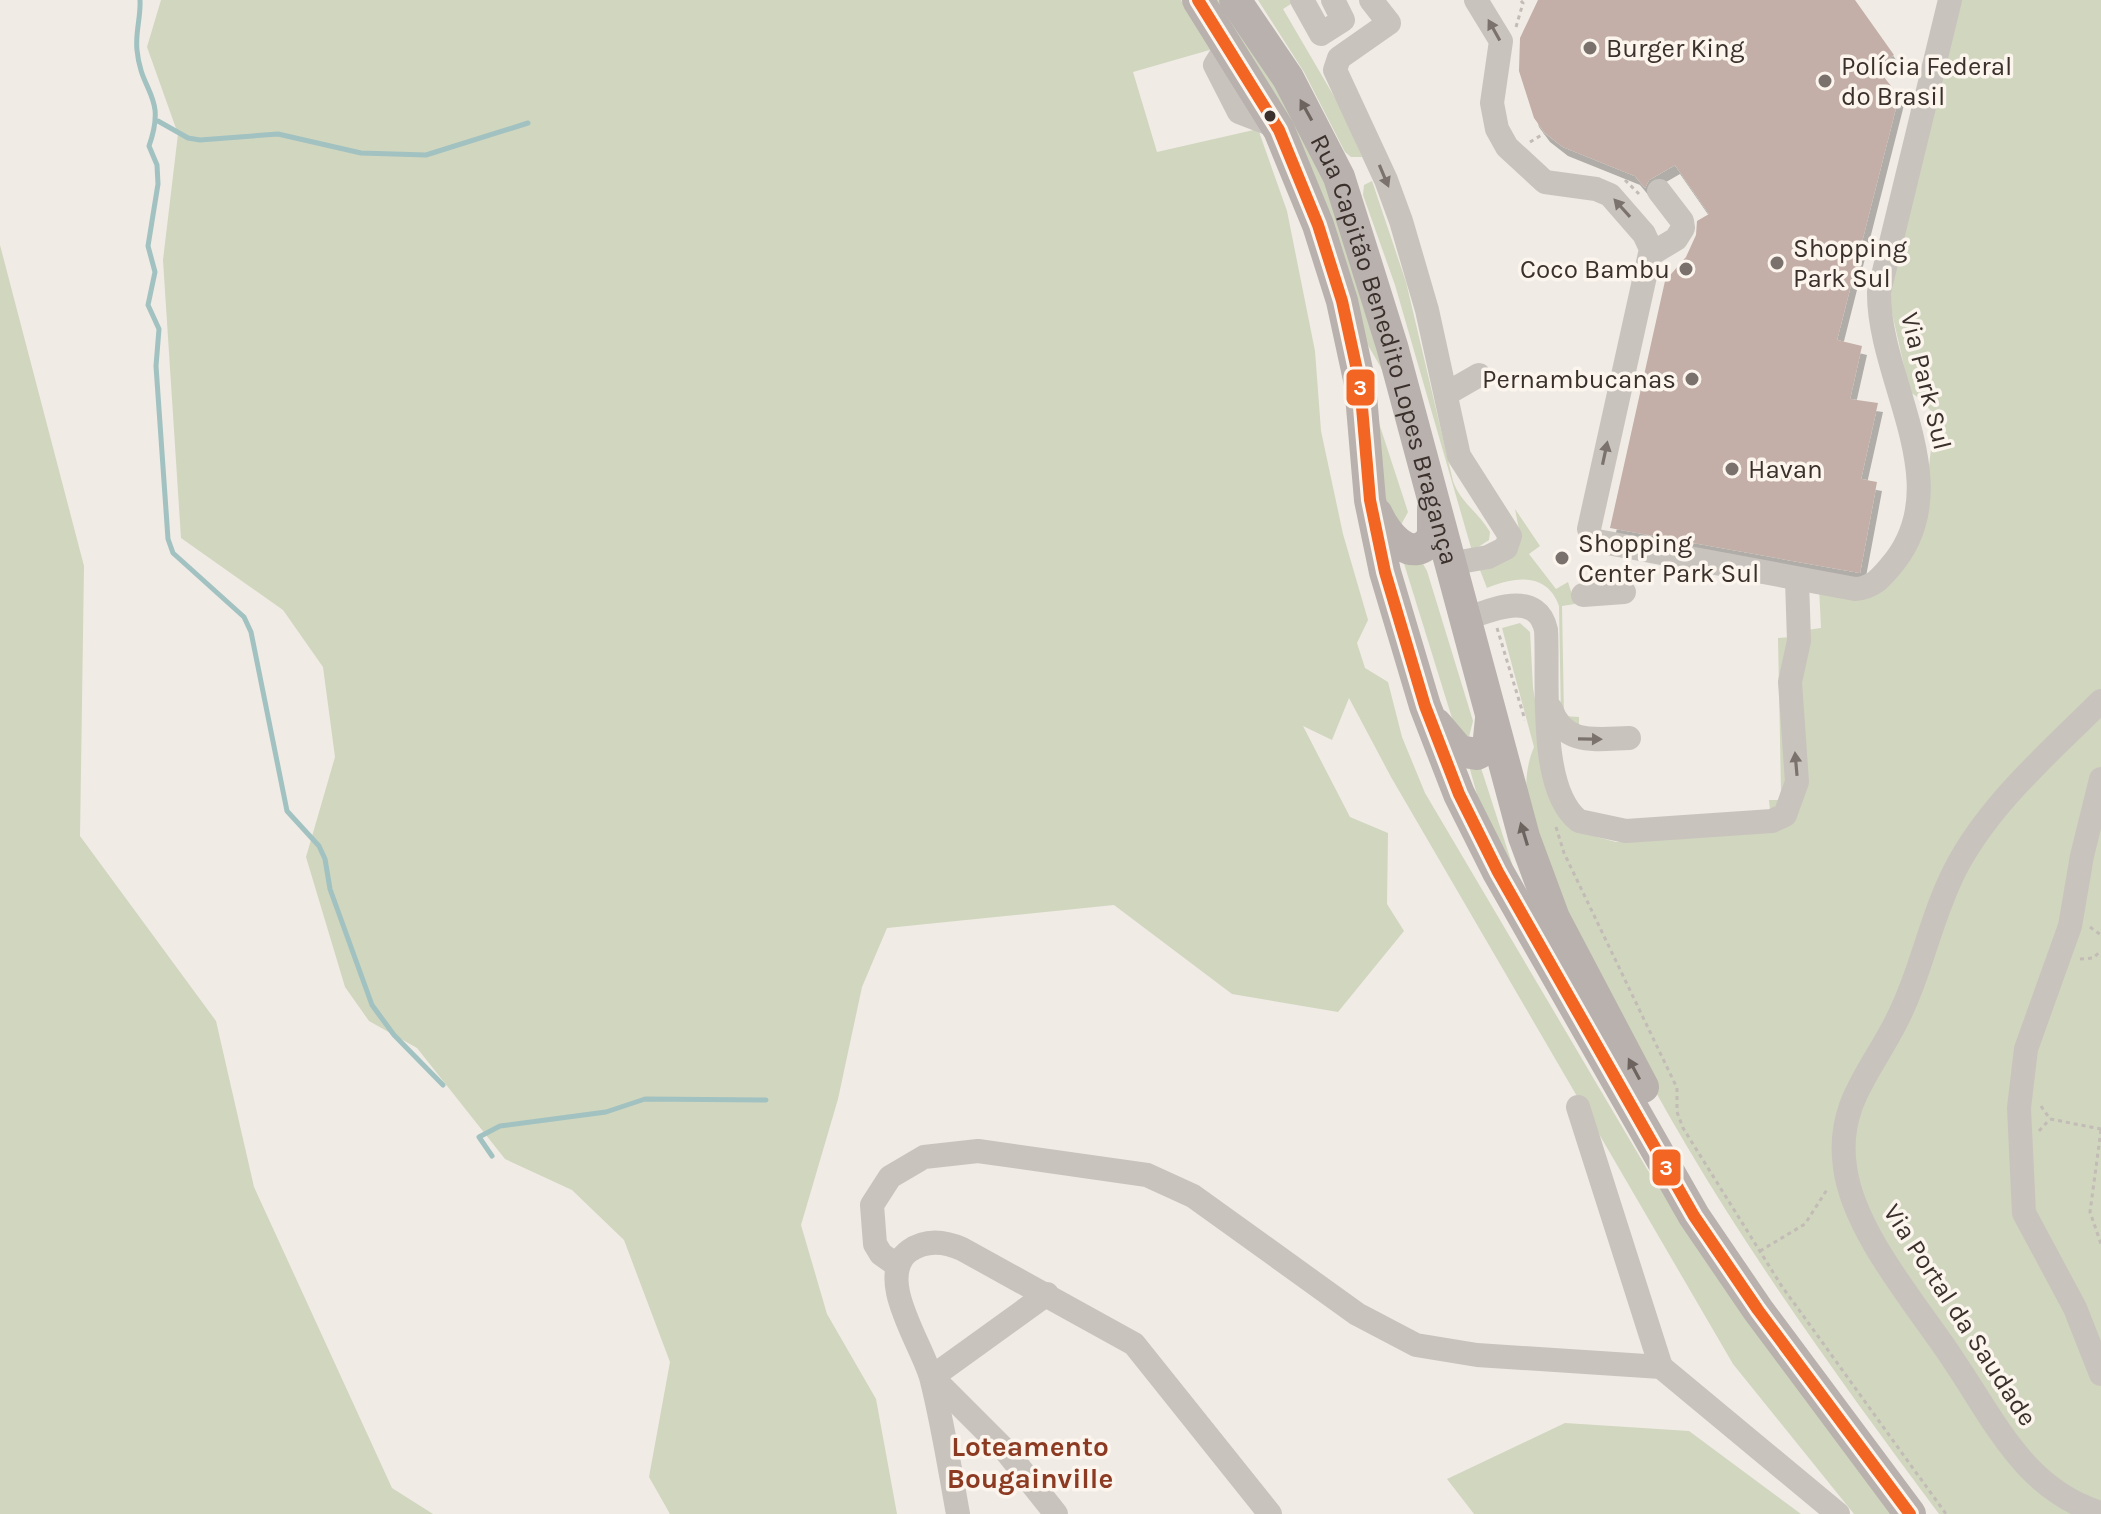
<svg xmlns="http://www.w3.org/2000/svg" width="2101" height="1514" viewBox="0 0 2101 1514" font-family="Karla,sans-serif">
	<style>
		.green { fill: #d1d6bf }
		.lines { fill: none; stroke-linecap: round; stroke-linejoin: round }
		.stream { stroke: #a1c2c1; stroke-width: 5 }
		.building { fill: #c3afa7; filter: url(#shadow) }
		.path { stroke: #c2bbb6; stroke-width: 3; stroke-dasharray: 4 4; stroke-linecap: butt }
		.minor { stroke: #c9c3be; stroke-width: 24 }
		.major { stroke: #b8b1ad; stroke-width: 32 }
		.bus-1-casing { stroke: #fbf5ee; stroke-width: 18 }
		.bus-1 { stroke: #f26522; stroke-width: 12 }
		.oneway { fill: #7b726d }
		.oneway2 { fill: #6d645f }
		.poi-dot { fill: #7a716c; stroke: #fbf5ee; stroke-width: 3 }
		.bus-dot { fill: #3b302b; stroke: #fbf5ee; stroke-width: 3 }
		.labels { text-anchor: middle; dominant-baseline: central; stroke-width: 7; stroke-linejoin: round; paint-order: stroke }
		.poi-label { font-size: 26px; fill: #3b302b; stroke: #fbf5ee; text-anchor: start }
		.street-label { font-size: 26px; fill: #3b302b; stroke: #fbf5ee }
		.neighbourhood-label { font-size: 28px; font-weight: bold; fill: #8c3b22; stroke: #fbf5ee }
		.line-badge { stroke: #fbf5ee; stroke-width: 3 }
		.badge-label { font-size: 22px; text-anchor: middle; font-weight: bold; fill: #fff }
	</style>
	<defs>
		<filter id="shadow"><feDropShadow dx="5" dy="9" stdDeviation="0" flood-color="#0004"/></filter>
	</defs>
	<rect width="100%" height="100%" fill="#f0ebe5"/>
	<!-- green -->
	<g class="green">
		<polygon points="161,0 1181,0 1213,49 1133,72 1157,152 1258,129 1287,211 1315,351 1321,431 1343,534 1368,620 1357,643 1365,668 1388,682 1402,737 1425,793 1647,1169 1790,1374 1895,1514 1854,1514 1733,1364 1391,777 1349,698 1332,740 1303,726 1350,817 1388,833 1387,904 1404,931 1338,1012 1232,994 1114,905 887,928 862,987 838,1099 801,1225 827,1314 876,1399 897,1514 670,1514 649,1477 670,1362 624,1240 572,1190 505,1159 417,1048 369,1021 345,987 306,857 335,757 323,667 283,610 181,538 163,260 178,134 147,47"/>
		<polygon points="1205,0 1223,0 1314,145 1384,373 1365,340"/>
		<polygon points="1258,0 1297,0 1283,9 1342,110 1362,157 1351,157 1345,152 1304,72"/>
		<path d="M1957 0H2101V1514H1939C1797 1323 1658 1129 1566 908 1545 859 1511 801 1534 747L1502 628 1520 623 1530 632 1533 688 1542 740 1597 837 1616 842 1780 828 1807 630 1821 628 1819 587 1871 594 1921 533 1932 441 1943 426 1922 400 1910 392 1889 300Z"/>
		<path d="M1372 181 1406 282 1453 481C1460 502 1479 513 1490 532L1489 540 1472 551 1395 285 1363 195 1364 185Z"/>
		<polygon points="0,245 84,566 80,836 216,1021 254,1187 392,1488 433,1514 0,1514"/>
		<polygon points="1377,417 1408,512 1397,532 1382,490"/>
		<path d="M1515 509 1540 546 1529 554 1556 589 1568 582 1575 604 1562 606 1564 716 1579 717V728L1561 718 1559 606C1547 571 1513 577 1487 588L1478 565 1519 529Z"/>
		<polygon points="1402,557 1422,562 1427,571 1473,721 1469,737 1456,731"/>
		<polygon points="1792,637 1788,798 1770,810 1769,800 1779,800 1781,791 1778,638"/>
		<polygon points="1480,765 1514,870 1478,798 1469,766"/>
		<polygon points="1565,1423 1689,1431 1801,1514 1474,1514 1447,1479"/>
	</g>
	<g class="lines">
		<!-- stream -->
		<g class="stream">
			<path d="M140 0C141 17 135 33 137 50 141 94 167 95 149 146L157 165 158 184 148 246 155 272 148 305 159 329 156 366 168 539 173 553 244 617 251 632 287 811 319 846 325 859 330 889 372 1005 394 1035 443 1085"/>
			<polyline points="158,121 188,138 200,140 278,134 361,153 426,155 528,123"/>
			<polyline points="492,1156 479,1137 500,1126 606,1112 645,1099 766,1100"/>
		</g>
	</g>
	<!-- building -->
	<polygon class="building" points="1538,0 1855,0 1894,55 1876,67 1899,96 1837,340 1862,346 1850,399 1878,403 1861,479 1877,482 1860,573 1610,528 1665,281 1686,257 1696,235 1697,221 1709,214 1675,165 1649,180 1645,188 1635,176 1563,147 1545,133 1534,118 1519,71 1520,38"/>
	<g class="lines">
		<!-- path -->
		<g class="path">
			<polyline points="1516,27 1523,3 1520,0"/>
			<polyline points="1530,142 1545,133"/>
			<polyline points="1625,180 1639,194"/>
			<polyline points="1497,628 1525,720"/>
			<polyline points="1556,827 1564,853 1677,1088 1677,1112 1683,1128 1781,1285 1946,1514"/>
			<polyline points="2090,927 2101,935"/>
			<polyline points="2080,959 2093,958 2101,951"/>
			<polyline points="2041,1106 2050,1119 2101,1129"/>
			<polyline points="2101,1130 2090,1212 2101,1244"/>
			<polyline points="2039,1131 2050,1119"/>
			<polyline points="1760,1251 1805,1224 1828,1188"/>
		</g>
		<!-- minor -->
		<g class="minor">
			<polyline points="1302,0 1321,34 1343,20 1333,0"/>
			<polyline points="1371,0 1389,23 1339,58 1335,70 1386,180 1401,221 1427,310 1459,456 1510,536 1506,548 1488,557 1449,564"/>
			<polyline points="1476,0 1501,41 1492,103 1497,129 1507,147 1545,182 1596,189 1610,195 1644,234 1651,249 1589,529"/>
			<polyline points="1228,44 1215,65 1239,112 1278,127"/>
			<polyline points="1651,254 1676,239 1683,228 1682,221 1659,191"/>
			<polyline points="1446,394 1479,375"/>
			<path d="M1597 541 1855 589C1872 588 1880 579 1890 567 1961 486 1878 381 1879 292L1950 0"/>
			<polyline points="1583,595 1624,592"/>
			<path d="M1465 619C1491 610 1537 589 1546 630 1549 679 1537 789 1579 821L1626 831 1772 821 1785 815 1797 782 1790 682 1799 641 1797 580"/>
			<path d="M2101 701C2049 753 1989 804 1955 870 1930 919 1921 974 1896 1022 1871 1072 1836 1105 1845 1167 1853 1232 1918 1306 1954 1361 1996 1423 2025 1490 2101 1513"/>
			<path d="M1551 709C1564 746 1596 739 1629 738"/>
			<polyline points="2101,779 2082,856 2070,926 2026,1049 2019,1108 2024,1213 2075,1308 2101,1374"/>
			<polyline points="1578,1107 1661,1367"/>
			<polyline points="898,1266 881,1254 875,1244 872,1205 890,1177 924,1157 978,1151 1147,1175 1193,1196 1357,1314 1416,1345 1477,1355 1661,1367 1838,1514"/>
			<polyline points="1047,1294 932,1377 1006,1451 1056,1514"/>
			<path d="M958 1514C950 1470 943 1425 932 1381 925 1348 873 1278 909 1251 926 1239 944 1241 962 1249L1134 1344 1270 1514"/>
		</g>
		<!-- major -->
		<g class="major">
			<polyline points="1198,0 1279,130 1318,225 1342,301 1360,384 1370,500 1385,572 1425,706 1459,794 1498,872 1694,1216 1758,1310 1910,1514"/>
			<path id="s1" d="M1235 0 1288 78 1339 177 1392 346 1524 837 1554 918 1643 1087"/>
			<path d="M1377 514C1386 535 1414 568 1433 536V509"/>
			<polyline points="1436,724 1459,751 1477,754 1488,748 1491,719"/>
		</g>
		<!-- bus-1 casing -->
		<g class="bus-1-casing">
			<polyline id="bus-1" points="1198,0 1279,130 1318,225 1342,301 1360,384 1370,500 1385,572 1425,706 1459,794 1498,872 1694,1216 1758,1310 1910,1514"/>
		</g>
		<!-- bus-1 -->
		<use href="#bus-1" class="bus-1"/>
	</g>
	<!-- one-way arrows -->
	<defs><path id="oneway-solid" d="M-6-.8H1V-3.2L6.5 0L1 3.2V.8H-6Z" transform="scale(2)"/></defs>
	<g class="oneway">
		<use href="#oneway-solid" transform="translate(1494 30) rotate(-119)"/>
		<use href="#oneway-solid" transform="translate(1384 176) rotate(67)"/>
		<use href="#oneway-solid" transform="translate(1622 208) rotate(-132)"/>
		<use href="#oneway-solid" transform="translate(1605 453) rotate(-78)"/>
		<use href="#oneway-solid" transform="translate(1590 739) rotate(1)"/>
		<use href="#oneway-solid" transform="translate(1796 764) rotate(-95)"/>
	</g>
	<g class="oneway2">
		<use href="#oneway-solid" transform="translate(1306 110) rotate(-119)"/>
		<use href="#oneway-solid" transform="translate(1524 834) rotate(-107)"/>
		<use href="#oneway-solid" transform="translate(1634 1069) rotate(-118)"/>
	</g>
	<!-- markers -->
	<g class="poi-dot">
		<circle cx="1590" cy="48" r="8"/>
		<circle cx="1825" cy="81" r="8"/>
		<circle cx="1777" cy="263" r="8"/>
		<circle cx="1686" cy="269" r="8"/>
		<circle cx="1692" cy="379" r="8"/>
		<circle cx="1732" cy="469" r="8"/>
		<circle cx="1562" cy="558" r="8"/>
	</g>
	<circle class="bus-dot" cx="1270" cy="116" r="7"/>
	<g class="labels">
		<!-- poi labels -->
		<g class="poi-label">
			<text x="1606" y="48">Burger King</text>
			<text x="1841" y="66">Polícia Federal<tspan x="1841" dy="30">do Brasil</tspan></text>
			<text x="1793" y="248">Shopping<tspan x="1793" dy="30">Park Sul</tspan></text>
			<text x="1670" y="269" text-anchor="end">Coco Bambu</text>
			<text x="1676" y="379" text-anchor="end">Pernambucanas</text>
			<text x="1748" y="469">Havan</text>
			<text x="1578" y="543">Shopping<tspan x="1578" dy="30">Center Park Sul</tspan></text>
		</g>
		<!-- street labels -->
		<g class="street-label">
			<text stroke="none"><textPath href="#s1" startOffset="384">Rua Capitão Benedito Lopes Bragança</textPath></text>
			<text transform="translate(1926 381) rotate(76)">Via Park Sul</text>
			<text transform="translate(1960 1315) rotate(57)">Via Portal da Saudade</text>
		</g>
		<!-- neighbourhood labels -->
		<g class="neighbourhood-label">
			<text x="1030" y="1446">Loteamento<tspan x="1030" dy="32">Bougainville</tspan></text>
		</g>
	</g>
	<g class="line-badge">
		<rect x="1345" y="368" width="31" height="39" rx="8" fill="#f26522"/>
		<rect x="1651" y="1148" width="31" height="39" rx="8" fill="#f26522"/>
	</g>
	<g class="badge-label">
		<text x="1360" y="395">3</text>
		<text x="1666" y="1175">3</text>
	</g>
</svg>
